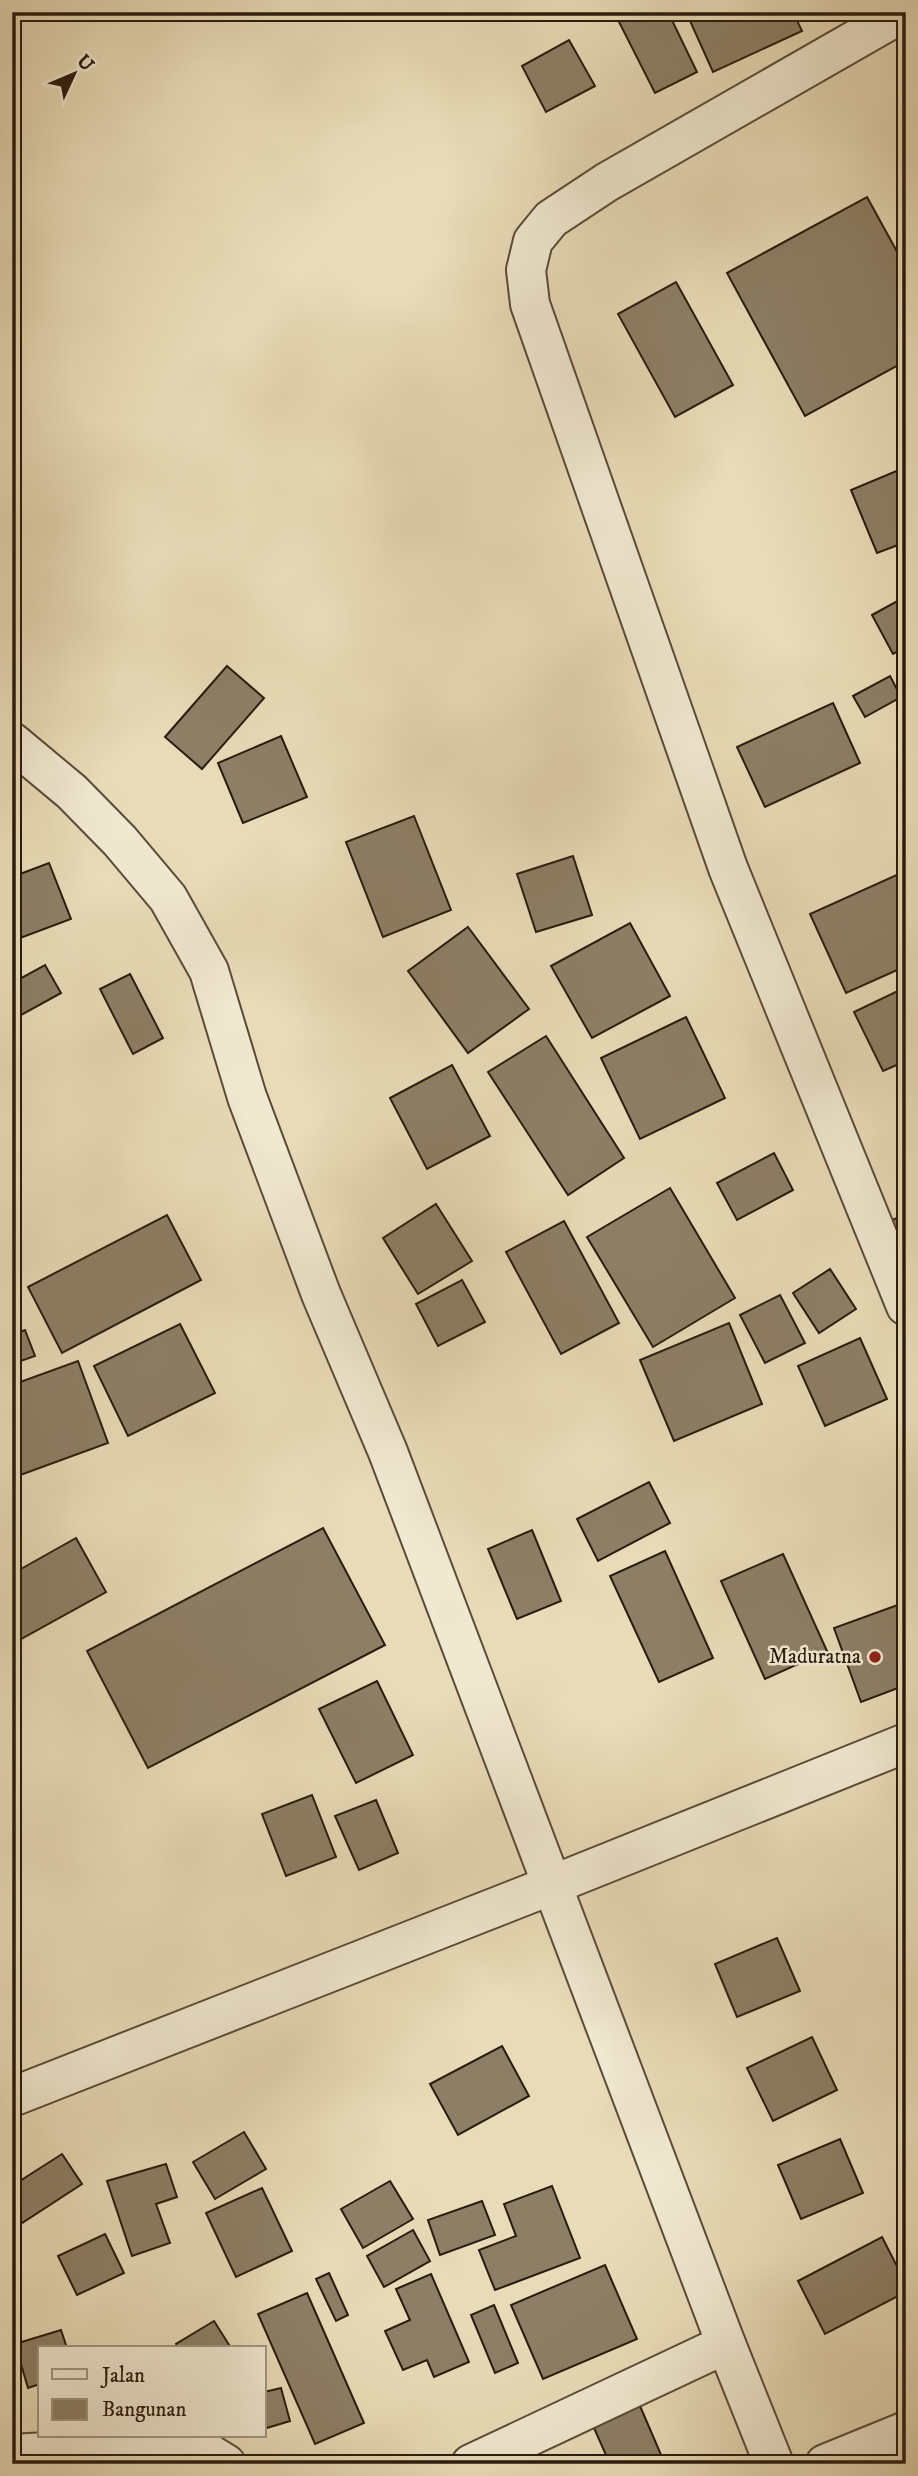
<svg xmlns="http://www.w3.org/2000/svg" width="918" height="2476" viewBox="0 0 918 2476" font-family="'IM FELL DW Pica',serif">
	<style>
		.building { fill: #8d7f66; stroke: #2a1b0e; stroke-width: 2 }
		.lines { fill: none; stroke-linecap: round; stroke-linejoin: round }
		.minor-casing { stroke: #5a4b38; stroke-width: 42 }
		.tertiary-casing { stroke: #5a4b38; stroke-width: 42 }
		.minor { stroke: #f0e8d0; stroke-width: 38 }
		.tertiary { stroke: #f0e8d0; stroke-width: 38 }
		.poi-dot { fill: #8f2418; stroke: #f0e8d0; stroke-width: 2.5 }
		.labels { text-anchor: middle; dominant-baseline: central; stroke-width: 5; stroke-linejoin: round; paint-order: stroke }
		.poi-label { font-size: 21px; fill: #2a1b0e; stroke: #f0e8d0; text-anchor: end }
	</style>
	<rect width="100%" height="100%" fill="#e8dbb7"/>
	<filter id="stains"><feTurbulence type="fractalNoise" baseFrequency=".00286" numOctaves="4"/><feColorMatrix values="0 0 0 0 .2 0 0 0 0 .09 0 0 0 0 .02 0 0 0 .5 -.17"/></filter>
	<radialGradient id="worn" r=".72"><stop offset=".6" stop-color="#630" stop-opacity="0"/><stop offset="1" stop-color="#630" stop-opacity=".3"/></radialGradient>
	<!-- building -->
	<g class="building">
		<polygon points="614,12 668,12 697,72 655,93"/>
		<polygon points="686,12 793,12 802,31 713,72"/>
		<polygon points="569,40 595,86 546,112 522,66"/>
		<polygon points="867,197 906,268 906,361 805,416 727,273"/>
		<polygon points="676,282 733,385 675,417 618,314"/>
		<polygon points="906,467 906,542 877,553 851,490"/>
		<polygon points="901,599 906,607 906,647 893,654 872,615"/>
		<polygon points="227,666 264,698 202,769 165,737"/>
		<polygon points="890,676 901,697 865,717 853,696"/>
		<polygon points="833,703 860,763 765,807 737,747"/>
		<polygon points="281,736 307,797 243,823 218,763"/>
		<polygon points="414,816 451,910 383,937 346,842"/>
		<polygon points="573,856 592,915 536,932 517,874"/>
		<polygon points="49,863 71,919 12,941 12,877"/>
		<polygon points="901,873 906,884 906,966 846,993 810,914"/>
		<polygon points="630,923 670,996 592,1038 551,966"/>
		<polygon points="468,927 529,1009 468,1053 408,971"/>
		<polygon points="45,965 61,993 12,1020 12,983"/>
		<polygon points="130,974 163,1038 133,1054 100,989"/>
		<polygon points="906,987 906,1061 883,1071 854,1012"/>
		<polygon points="686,1017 725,1098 640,1139 601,1058"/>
		<polygon points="546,1036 624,1158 568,1195 488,1072"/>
		<polygon points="452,1065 490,1136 427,1169 390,1098"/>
		<polygon points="774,1153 793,1190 737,1220 717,1183"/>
		<polygon points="670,1188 735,1298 653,1347 587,1237"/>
		<polygon points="436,1204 472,1261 418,1294 383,1238"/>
		<polygon points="906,1214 906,1248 904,1249 890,1221"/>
		<polygon points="167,1215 201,1280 62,1353 28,1287"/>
		<polygon points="564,1221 619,1323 561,1354 506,1252"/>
		<polygon points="830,1269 856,1309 819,1333 793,1293"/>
		<polygon points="462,1280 485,1322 438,1346 416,1304"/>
		<polygon points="780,1295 805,1343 765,1363 740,1315"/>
		<polygon points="729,1323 762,1404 674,1441 640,1360"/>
		<polygon points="180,1324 215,1393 128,1436 94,1366"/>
		<polygon points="25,1330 35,1356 12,1364 12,1335"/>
		<polygon points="860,1338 887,1399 825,1426 798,1366"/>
		<polygon points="78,1361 108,1443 12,1478 12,1385"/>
		<polygon points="649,1482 670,1523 598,1561 577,1519"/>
		<polygon points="323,1528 385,1645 148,1768 87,1651"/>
		<polygon points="532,1530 561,1601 517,1619 488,1549"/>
		<polygon points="76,1538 106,1592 12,1644 12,1574"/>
		<polygon points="665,1551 713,1658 659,1682 610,1576"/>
		<polygon points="783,1554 827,1651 765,1679 721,1581"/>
		<polygon points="906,1602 906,1685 861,1702 834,1628"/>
		<polygon points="377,1681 413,1755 356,1783 319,1709"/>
		<polygon points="312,1795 336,1857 286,1876 262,1814"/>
		<polygon points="376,1800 398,1853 359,1870 335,1816"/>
		<polygon points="777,1938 800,1991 737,2017 715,1964"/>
		<polygon points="12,1972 20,1993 12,1996"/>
		<polygon points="812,2037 837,2090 773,2121 747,2068"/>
		<polygon points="502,2046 529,2096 458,2135 430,2084"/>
		<polygon points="244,2132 266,2169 215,2199 193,2162"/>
		<polygon points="840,2139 863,2193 801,2219 778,2165"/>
		<polygon points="62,2154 82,2184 22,2223 12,2208 12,2186"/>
		<polygon points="166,2164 177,2197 156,2204 170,2243 132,2256 107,2181"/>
		<polygon points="390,2181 413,2219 363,2248 341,2209"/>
		<polygon points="552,2186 580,2258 495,2290 479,2250 516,2236 504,2204"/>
		<polygon points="262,2188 292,2251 236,2277 206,2213"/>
		<polygon points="482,2201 495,2235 440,2255 428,2220"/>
		<polygon points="413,2230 430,2261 384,2287 367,2256"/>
		<polygon points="105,2234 124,2273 77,2295 58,2256"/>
		<polygon points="882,2237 906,2284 906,2292 825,2334 798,2281"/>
		<polygon points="605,2265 637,2339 543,2379 511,2305"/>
		<polygon points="329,2273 348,2315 336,2321 316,2279"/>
		<polygon points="431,2274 469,2362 434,2377 427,2360 403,2370 385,2331 410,2320 396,2289"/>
		<polygon points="307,2293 364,2423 315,2444 258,2314"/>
		<polygon points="494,2305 518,2363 495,2373 471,2315"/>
		<polygon points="214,2321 231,2348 178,2348 176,2344"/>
		<polygon points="61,2330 67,2348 40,2348 40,2384 28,2388 15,2344"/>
		<polygon points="281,2388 290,2421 267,2428 264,2418 264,2392"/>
		<polygon points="637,2399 665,2464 610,2464 590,2419"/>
	</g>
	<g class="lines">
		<!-- minor casing -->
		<g class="minor-casing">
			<g id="minor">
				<polyline points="904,12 607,182 551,219 533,241 526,270 530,304 728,868 906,1306"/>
				<polyline points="12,2454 114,2448 169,2442 200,2448 226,2464"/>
				<polyline points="471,2464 726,2344"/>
				<polyline points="825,2464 906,2431"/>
			</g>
		</g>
		<!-- tertiary casing -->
		<g class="tertiary-casing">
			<g id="tertiary">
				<polyline points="12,742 72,792 120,841 168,898 209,971 247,1097 321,1294 388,1452 726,2344 774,2464"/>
				<polyline points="12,2097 552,1885 906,1743"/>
			</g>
		</g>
		<!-- minor -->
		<use href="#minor" class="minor"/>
		<!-- tertiary -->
		<use href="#tertiary" class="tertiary"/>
	</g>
	<!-- markers -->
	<circle class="poi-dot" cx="875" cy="1657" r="7"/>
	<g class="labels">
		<!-- poi labels -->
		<g class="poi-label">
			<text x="861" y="1657">Maduratna</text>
		</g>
	</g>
	<!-- margin -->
	<rect width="918" height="2476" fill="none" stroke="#e8dbb7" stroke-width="42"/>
	<rect x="14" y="14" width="890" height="2448" fill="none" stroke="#2a1b0e" stroke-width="3.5"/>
	<rect x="21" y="21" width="876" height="2434" fill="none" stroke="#2a1b0e" stroke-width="2"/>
	<!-- legend -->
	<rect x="38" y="2346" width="228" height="91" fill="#f0e8d0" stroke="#a19682" stroke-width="2"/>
	<rect x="52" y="2369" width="35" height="10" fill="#f0e8d0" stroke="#a19682" stroke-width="2"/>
	<text x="102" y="2382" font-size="21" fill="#2a1b0e">Jalan</text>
	<rect x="52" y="2399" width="35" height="21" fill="#8d7f66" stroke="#a19682" stroke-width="2"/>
	<text x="102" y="2416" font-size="21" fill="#2a1b0e">Bangunan</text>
	<!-- north arrow -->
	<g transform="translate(74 74) rotate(46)" stroke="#f0e8d0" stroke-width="5" paint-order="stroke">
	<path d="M0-5L12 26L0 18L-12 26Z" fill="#2a1b0e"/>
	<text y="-10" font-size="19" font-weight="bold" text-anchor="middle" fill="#2a1b0e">U</text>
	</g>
	<rect width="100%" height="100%" filter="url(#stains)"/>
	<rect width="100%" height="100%" fill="url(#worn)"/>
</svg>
